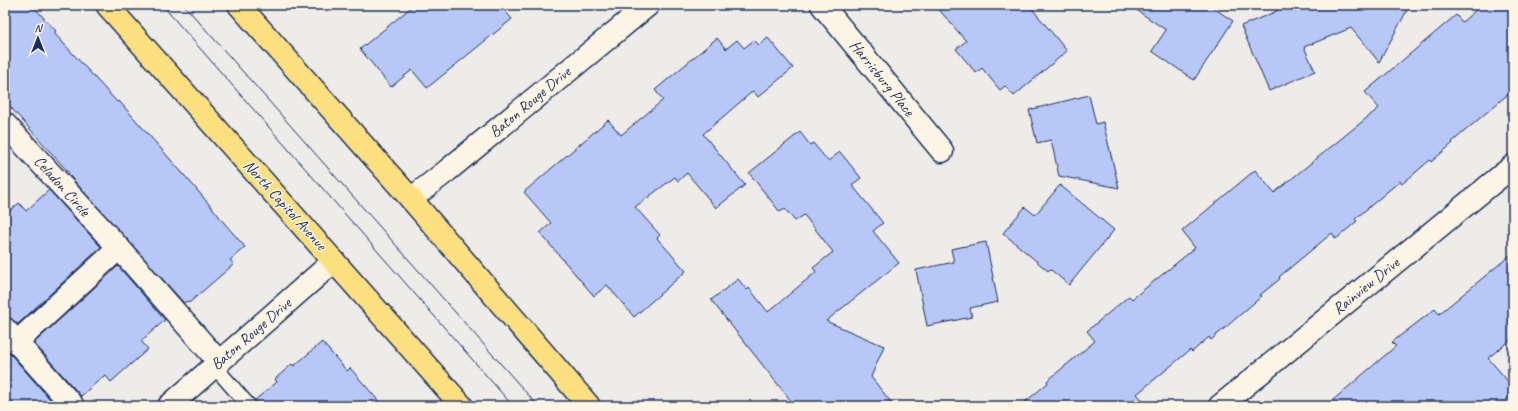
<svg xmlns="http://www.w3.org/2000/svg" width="1518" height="411" viewBox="0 0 1518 411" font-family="Caveat,sans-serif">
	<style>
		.building { fill: #b7c7f7; stroke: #1b2f5e }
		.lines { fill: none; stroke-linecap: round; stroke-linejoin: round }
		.lane-casing { stroke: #1b2f5e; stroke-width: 17 }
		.street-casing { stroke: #1b2f5e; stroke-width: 25 }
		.primary-casing { stroke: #1b2f5e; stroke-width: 25 }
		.lane { stroke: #fcf5e5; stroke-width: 14 }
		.street { stroke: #fcf5e5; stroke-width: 22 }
		.primary { stroke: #fce080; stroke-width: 22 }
		.tram { stroke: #1b2f5e; stroke-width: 1 }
		.labels { text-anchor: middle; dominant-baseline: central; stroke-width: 3; stroke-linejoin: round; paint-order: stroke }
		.street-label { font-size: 16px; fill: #1b2f5e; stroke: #fcf5e5 }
	</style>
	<rect width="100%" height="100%" fill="#eeece9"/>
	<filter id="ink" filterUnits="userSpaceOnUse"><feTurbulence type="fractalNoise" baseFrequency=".025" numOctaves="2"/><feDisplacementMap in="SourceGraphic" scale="8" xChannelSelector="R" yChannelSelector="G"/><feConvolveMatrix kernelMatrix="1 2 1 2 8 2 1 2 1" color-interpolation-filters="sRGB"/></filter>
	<g filter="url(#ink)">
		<!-- building -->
		<g class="building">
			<polygon points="5,5 32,5 56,31 54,33 117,102 119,101 192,184 219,216 219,217 245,247 230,260 234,264 189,303 187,301 184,303 68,174 69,173 54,156 5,101"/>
			<polygon points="414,5 500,5 512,19 427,88 412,70 391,87 360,49"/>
			<polygon points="935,5 1029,5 1067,51 1014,96 1005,86 1000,90 982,68 976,73 956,49 966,41"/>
			<polygon points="1129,5 1209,5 1233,21 1194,80 1152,51 1166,30"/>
			<polygon points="1274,5 1410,5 1379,62 1351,28 1304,47 1315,71 1269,91 1241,26 1277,11"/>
			<polygon points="1482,5 1513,5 1513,90 1452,142 1453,143 1431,162 1430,160 1402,184 1400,181 1355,219 1357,221 1336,239 1332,233 1279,277 1280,279 1260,295 1262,296 1211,340 1209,337 1192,352 1190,350 1137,394 1148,406 1020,406 1048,383 1047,381 1095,341 1087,331 1129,296 1132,299 1195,248 1182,231 1255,170 1274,193 1379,108 1365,92 1456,15 1462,22"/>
			<polygon points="717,38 726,49 737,40 744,48 754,40 759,45 768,38 793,68 758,97 753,91 703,134 745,185 716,208 687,173 678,181 675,177 635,207 660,235 657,238 686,271 634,317 607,285 594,296 540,233 551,223 524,192 608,120 621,135 663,100 655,90"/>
			<polygon points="1089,95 1096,124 1103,122 1119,188 1059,176 1051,140 1037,143 1029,110"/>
			<polygon points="800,132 810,145 813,143 828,161 840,152 861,178 852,185 883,223 873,231 899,263 826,321 884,346 871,377 894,406 795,406 711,300 738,279 747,290 749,288 768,312 816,272 813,268 833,252 804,215 795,221 785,209 780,212 749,173"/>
			<polygon points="1060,185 1114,230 1069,285 1050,269 1048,271 1003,233 1025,207 1035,215"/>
			<polygon points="49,190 101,247 18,324 9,317 5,317 5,215 19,203 26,211"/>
			<polygon points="986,242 998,302 970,308 972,317 927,326 916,270 954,262 951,249"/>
			<polygon points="1513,253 1513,338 1488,358 1513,387 1513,394 1499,406 1326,406 1396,346 1392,342 1435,309 1439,314"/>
			<polygon points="118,266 165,320 141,341 148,349 111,382 105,375 81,396 34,343"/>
			<polygon points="322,342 347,371 350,368 383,406 257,406 255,400 277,382 275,379 292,364 294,366"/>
			<polygon points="5,348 56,406 5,406"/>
		</g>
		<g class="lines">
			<!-- lane casing -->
			<g class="lane-casing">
				<polyline id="lane" points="214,366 249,406"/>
			</g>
			<!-- street casing -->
			<g class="street-casing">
				<g id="street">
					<polyline points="822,5 942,151"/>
					<polyline points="5,124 119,248 219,362"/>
					<polyline points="411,199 448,170 648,5"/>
					<polyline points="5,329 73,406"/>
					<polyline points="17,342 119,248"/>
					<polyline points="169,406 334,261"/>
					<polyline points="1220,406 1513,166"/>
				</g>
			</g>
			<!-- primary casing -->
			<g class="primary-casing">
				<g id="primary">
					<polyline points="107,5 462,406"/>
					<polyline points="239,5 411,199 589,406"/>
				</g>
			</g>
			<!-- lane -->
			<use href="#lane" class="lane"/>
			<!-- street -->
			<use href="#street" class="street"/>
			<!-- primary -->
			<use href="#primary" class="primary"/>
			<!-- tram -->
			<g class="tram">
				<polyline points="162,5 513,406"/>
				<polyline points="184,5 538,406"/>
			</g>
		</g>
	</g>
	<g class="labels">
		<!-- street labels -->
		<g class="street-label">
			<text transform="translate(882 78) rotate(51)">Harrisburg Place</text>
			<text transform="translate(530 102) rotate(-40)">Baton Rouge Drive</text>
			<text transform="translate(62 186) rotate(48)">Celadon Circle</text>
			<text transform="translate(285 205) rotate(48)">North Capitol Avenue</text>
			<text transform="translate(1366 286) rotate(-39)">Rainview Drive</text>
			<text transform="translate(251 334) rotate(-41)">Baton Rouge Drive</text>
		</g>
	</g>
	<!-- margin -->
	<rect width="1518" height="411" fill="none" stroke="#fcf5e5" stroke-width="20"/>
	<rect x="10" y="10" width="1498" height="391" fill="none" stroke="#1b2f5e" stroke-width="1.5" filter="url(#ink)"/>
	<!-- north arrow -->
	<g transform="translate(38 38)" stroke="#fcf5e5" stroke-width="3" paint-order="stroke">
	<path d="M0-3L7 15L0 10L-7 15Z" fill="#1b2f5e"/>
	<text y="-6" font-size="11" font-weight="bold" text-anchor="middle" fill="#1b2f5e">N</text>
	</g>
</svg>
